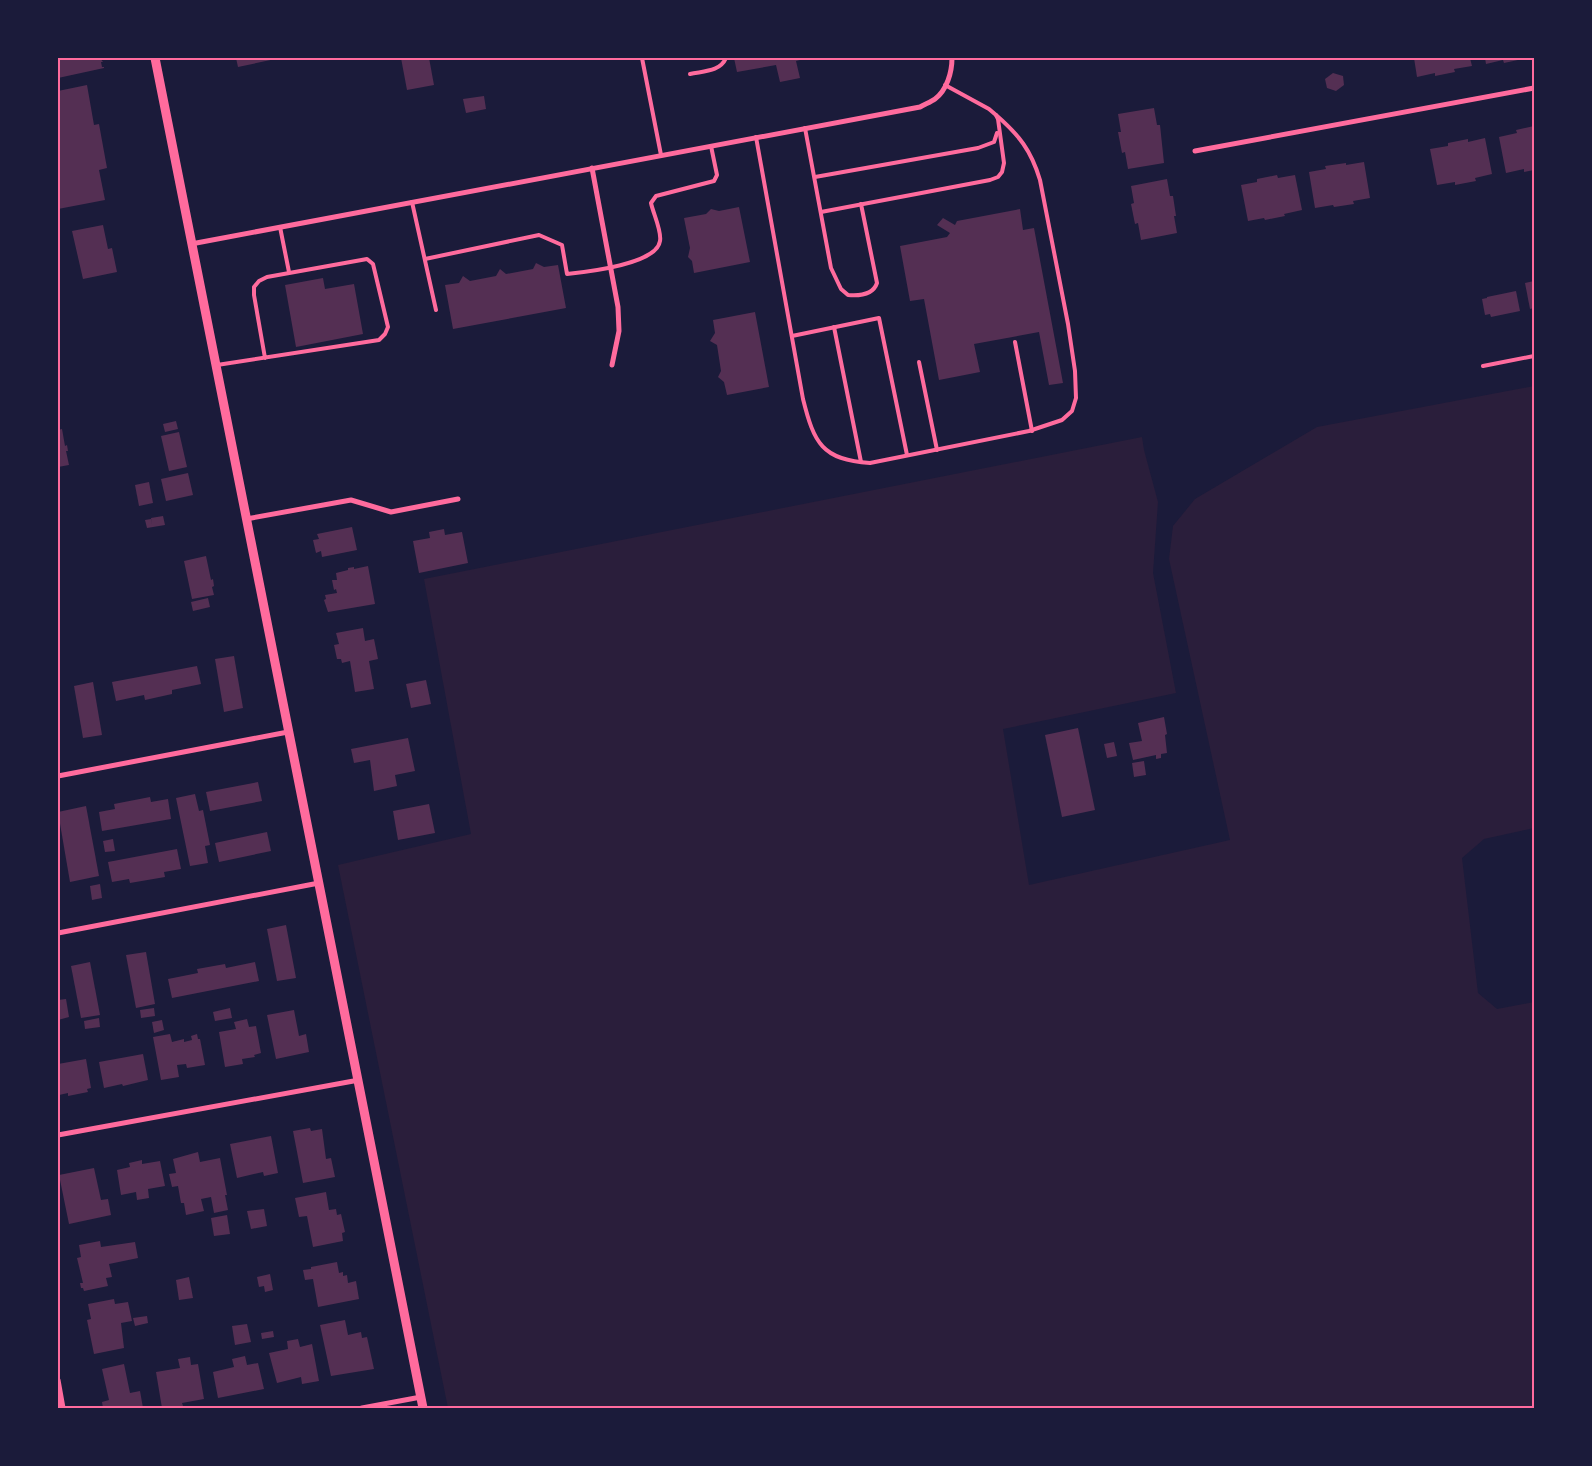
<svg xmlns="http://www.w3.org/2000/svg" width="1592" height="1466" viewBox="0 0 1592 1466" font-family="Inter,sans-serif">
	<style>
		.green { fill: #2a1e3b }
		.building { fill: #542f53 }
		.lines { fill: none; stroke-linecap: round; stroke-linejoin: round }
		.service { stroke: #ff6b9d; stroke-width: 4 }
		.minor { stroke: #ff6b9d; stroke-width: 5 }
		.tertiary { stroke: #ff6b9d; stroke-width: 9 }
		.neatline { fill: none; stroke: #ff6b9d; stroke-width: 2 }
	</style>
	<rect width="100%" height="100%" fill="#1b1b3a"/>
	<!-- green -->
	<polygon class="green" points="1534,386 1534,828 1484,839 1462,858 1478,993 1497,1009 1534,1002 1534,1408 448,1408 338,865 471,834 424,579 1142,437 1144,450 1158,502 1153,573 1176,693 1003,729 1029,885 1230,840 1169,559 1173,526 1195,499 1317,427"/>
	<!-- building -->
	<g class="building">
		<polygon points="58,58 100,58 103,62 101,62 102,67 104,67 104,68 58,78"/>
		<polygon points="236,58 280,58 238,67"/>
		<polygon points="401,58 429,58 434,85 407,90"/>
		<polygon points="734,58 808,58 796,61 800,78 780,82 776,65 737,72"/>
		<polygon points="1414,58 1470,58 1472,66 1454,69 1455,72 1435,76 1435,73 1417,77"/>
		<polygon points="1485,58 1527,58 1504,63 1503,60 1486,64"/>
		<polygon points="1333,73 1343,76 1344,85 1336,91 1327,88 1325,79"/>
		<polygon points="87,85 94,125 99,124 107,168 99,170 105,200 58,209 58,91"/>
		<polygon points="484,96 486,109 466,113 463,99"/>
		<polygon points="1154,108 1157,125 1160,125 1164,163 1128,169 1125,152 1122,153 1118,132 1121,132 1118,114"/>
		<polygon points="1534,126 1534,170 1524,172 1524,169 1506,173 1499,137 1517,133 1516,130"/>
		<polygon points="1485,138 1492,174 1475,178 1476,181 1455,185 1455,182 1437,185 1430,149 1448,146 1448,143 1468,139 1468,142"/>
		<polygon points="1364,162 1370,198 1353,201 1354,204 1334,207 1333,205 1315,208 1309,172 1326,169 1325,166 1346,163 1346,165"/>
		<polygon points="1277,175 1278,178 1295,175 1302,210 1284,214 1285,216 1265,220 1264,218 1248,221 1241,185 1257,182 1257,179"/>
		<polygon points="1167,179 1170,196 1173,196 1176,216 1174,216 1177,233 1141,240 1138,223 1135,224 1131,204 1134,203 1131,186"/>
		<polygon points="739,207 750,262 694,273 692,261 688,257 690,248 684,218 706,214 711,209 719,211"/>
		<polygon points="1020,209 1023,230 1034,228 1063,383 1049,385 1039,332 974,344 980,372 939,380 924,299 910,301 900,246 947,237 950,233 937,225 943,218 955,225 957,221"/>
		<polygon points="103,225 108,249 112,248 117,272 83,279 72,231"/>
		<polygon points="536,263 544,267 558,265 566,308 453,329 445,285 459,283 463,276 470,281 496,276 500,269 506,274 533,269"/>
		<polygon points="323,278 325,289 354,284 363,334 296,347 285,285"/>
		<polygon points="1534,281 1534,308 1530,309 1525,283"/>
		<polygon points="1516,291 1520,311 1491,317 1490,314 1485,315 1482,299 1487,298 1487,297"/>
		<polygon points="755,312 769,387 727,395 724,382 718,377 721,371 717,345 710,341 715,333 713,320"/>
		<polygon points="176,421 178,429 165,432 163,424"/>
		<polygon points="62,429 65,446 67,445 68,451 66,451 69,465 58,467 58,430"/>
		<polygon points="179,432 187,467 169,471 161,436"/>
		<polygon points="188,473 193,495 166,501 161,479"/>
		<polygon points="149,482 153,503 139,506 135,485"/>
		<polygon points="163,516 165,525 147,528 145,520 151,519 152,524 151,518"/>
		<polygon points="352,527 357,550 322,557 321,551 316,553 313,540 319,539 317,534"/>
		<polygon points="444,529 445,535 462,532 468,563 419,573 413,541 430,538 429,532"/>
		<polygon points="206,556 211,580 213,579 214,586 212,587 214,595 192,599 184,561"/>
		<polygon points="368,566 375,604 328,612 324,600 326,599 325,595 337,593 336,589 334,590 332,580 337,580 336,573 348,570 348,568 354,567 354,569"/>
		<polygon points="208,598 210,607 193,611 191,602"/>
		<polygon points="363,628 365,641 374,639 378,659 369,661 374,689 355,692 350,661 342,663 341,659 337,659 334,645 339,644 336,633"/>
		<polygon points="234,656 243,708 224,712 215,659"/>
		<polygon points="197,666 201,684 172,690 172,694 145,700 144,695 116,701 112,682"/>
		<polygon points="426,680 431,704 411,708 406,684"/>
		<polygon points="93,682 102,735 83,738 74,686"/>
		<polygon points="1164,717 1167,734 1165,735 1167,753 1161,754 1161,758 1156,759 1156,755 1133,760 1129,743 1142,741 1138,723"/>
		<polygon points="1078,728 1095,810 1062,817 1045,735"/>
		<polygon points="408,738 415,771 395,775 397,786 374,791 370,760 354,763 351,749"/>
		<polygon points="1114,742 1117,756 1107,758 1104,744"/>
		<polygon points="1144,761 1146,775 1134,777 1132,763"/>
		<polygon points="258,782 262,801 210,811 206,792"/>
		<polygon points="195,794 199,811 203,810 210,845 205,846 208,863 190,866 176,798"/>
		<polygon points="150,797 151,802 168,799 171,819 102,831 99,812 115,809 114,804"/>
		<polygon points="429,804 435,833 398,840 393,811"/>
		<polygon points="86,806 99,876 70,882 58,812"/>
		<polygon points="267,832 271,851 219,862 215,843"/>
		<polygon points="113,839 115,851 105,852 103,841"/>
		<polygon points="177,849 181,869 164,872 165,877 130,883 129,879 112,882 108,862"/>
		<polygon points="100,884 102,898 92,900 90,886"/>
		<polygon points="286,925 296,978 277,981 267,929"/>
		<polygon points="146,952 155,1004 136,1008 126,955"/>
		<polygon points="90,962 100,1015 81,1018 71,966"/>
		<polygon points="255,962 259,981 172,998 168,979 198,973 197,969 225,964 226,968"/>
		<polygon points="66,999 69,1017 58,1020 58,1000"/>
		<polygon points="154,1008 155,1016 141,1018 140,1010"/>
		<polygon points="230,1008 232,1018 215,1021 213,1012"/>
		<polygon points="294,1010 299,1036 306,1034 309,1052 276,1059 267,1015"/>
		<polygon points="99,1018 100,1027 85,1029 84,1021"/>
		<polygon points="247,1019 249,1027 256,1026 261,1053 254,1055 255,1057 242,1059 243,1064 225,1067 219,1032 236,1029 234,1022"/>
		<polygon points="162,1020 164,1030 154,1033 152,1022"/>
		<polygon points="170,1034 172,1042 184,1039 184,1042 192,1040 191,1036 197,1034 198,1039 200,1039 205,1065 187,1068 186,1064 177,1065 179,1077 161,1080 153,1037"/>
		<polygon points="143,1054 148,1080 123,1086 122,1084 104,1088 99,1062"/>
		<polygon points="86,1059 91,1088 87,1089 88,1092 68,1096 68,1093 59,1095 58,1091 58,1064"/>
		<polygon points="310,1128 311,1131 322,1129 326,1159 331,1158 335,1177 303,1183 293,1131"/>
		<polygon points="271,1136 278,1173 264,1176 263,1172 237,1178 230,1144"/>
		<polygon points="198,1152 200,1162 220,1158 227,1195 225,1195 228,1210 214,1213 211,1197 201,1199 204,1211 186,1215 184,1203 181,1203 178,1186 172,1187 169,1174 176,1173 173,1159"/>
		<polygon points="142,1160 142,1164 160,1161 165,1186 148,1189 149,1198 137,1200 136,1192 121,1195 117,1170 130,1167 129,1163"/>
		<polygon points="94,1168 101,1200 108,1199 111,1215 69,1224 59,1175"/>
		<polygon points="326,1192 329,1210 336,1209 337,1215 341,1214 345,1232 342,1233 343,1241 313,1247 307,1216 299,1217 295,1198"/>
		<polygon points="264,1209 267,1226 251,1229 247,1211"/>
		<polygon points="227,1215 230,1234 214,1236 211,1218"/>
		<polygon points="100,1241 101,1247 135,1242 138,1258 109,1264 112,1277 106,1278 108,1286 84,1291 83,1288 81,1288 80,1283 83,1283 77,1258 81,1257 79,1245"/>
		<polygon points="337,1262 339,1273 343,1272 343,1276 347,1275 348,1283 356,1281 359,1299 318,1307 313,1279 305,1280 303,1270 311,1269 311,1267"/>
		<polygon points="270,1274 273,1290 265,1292 264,1286 259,1287 257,1277"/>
		<polygon points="189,1277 193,1298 179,1300 176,1280"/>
		<polygon points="114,1299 115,1304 128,1302 132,1321 121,1323 124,1348 94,1354 87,1320 91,1319 88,1304"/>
		<polygon points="147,1316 148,1323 135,1326 133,1318"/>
		<polygon points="345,1320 348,1335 361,1332 362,1338 367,1337 374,1369 331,1376 320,1325"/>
		<polygon points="247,1324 251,1342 235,1345 232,1326"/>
		<polygon points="273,1331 274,1337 262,1339 261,1333"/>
		<polygon points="298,1339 300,1347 312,1344 319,1381 302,1384 301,1377 277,1383 269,1353 288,1349 287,1341"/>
		<polygon points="245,1356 247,1365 258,1363 264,1389 218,1398 213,1372 234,1367 232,1359"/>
		<polygon points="190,1357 191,1365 198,1364 204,1399 182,1403 183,1406 162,1408 156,1372 180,1368 178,1359"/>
		<polygon points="124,1364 130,1393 140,1391 143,1408 103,1408 102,1402 109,1400 102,1369"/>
	</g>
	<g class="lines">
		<!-- service -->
		<g class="service">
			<polyline points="642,58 661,155"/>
			<path d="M690 74C703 71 720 72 726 58"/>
			<path d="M805 128 831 268 841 289 848 295C860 296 873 295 877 283L861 204"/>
			<path d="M756 137 803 399C814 443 822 460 870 463L1029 431 1062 420 1072 411 1076 398 1075 371 1068 324 1040 180C1031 150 1019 135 996 115"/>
			<polyline points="815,177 978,148 994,142 997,133"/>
			<polyline points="412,202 436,310"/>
			<polyline points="821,212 990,180 998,177 1002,172 1004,163 998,119 996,115 989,109 945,85"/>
			<polyline points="280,227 289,272"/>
			<path d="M425 259 539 235 562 245 567 274C586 272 657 264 660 241 662 231 653 213 651 203L656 196 714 181 717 175 711 146"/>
			<polyline points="834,327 861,462"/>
			<polyline points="792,336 879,318 907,455"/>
			<polyline points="1015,342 1032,431"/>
			<polyline points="919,362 937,450"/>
			<polyline points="217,365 379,340 385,334 388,327 373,264 367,259 267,277 259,281 254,287 254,295 265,358"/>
			<polyline points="1483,366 1534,356"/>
		</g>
		<!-- minor -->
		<g class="minor">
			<polyline points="1195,151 1534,88"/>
			<polyline points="592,168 618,307 619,331 612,365"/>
			<path d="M191 244 920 107C925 104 931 102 935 99 947 90 952 72 952 58"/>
			<polyline points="246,519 351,500 391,512 458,499"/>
			<polyline points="58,776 288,732"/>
			<polyline points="58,933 319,883"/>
			<polyline points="58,1135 359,1080"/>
			<polyline points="58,1380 63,1408"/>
			<polyline points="362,1408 421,1397"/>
		</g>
		<!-- tertiary -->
		<polyline class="tertiary" points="155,58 423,1408"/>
	</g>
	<!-- border -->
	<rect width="1592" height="1466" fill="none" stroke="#1b1b3a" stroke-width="118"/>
	<rect x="59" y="59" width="1474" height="1348" class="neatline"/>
</svg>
